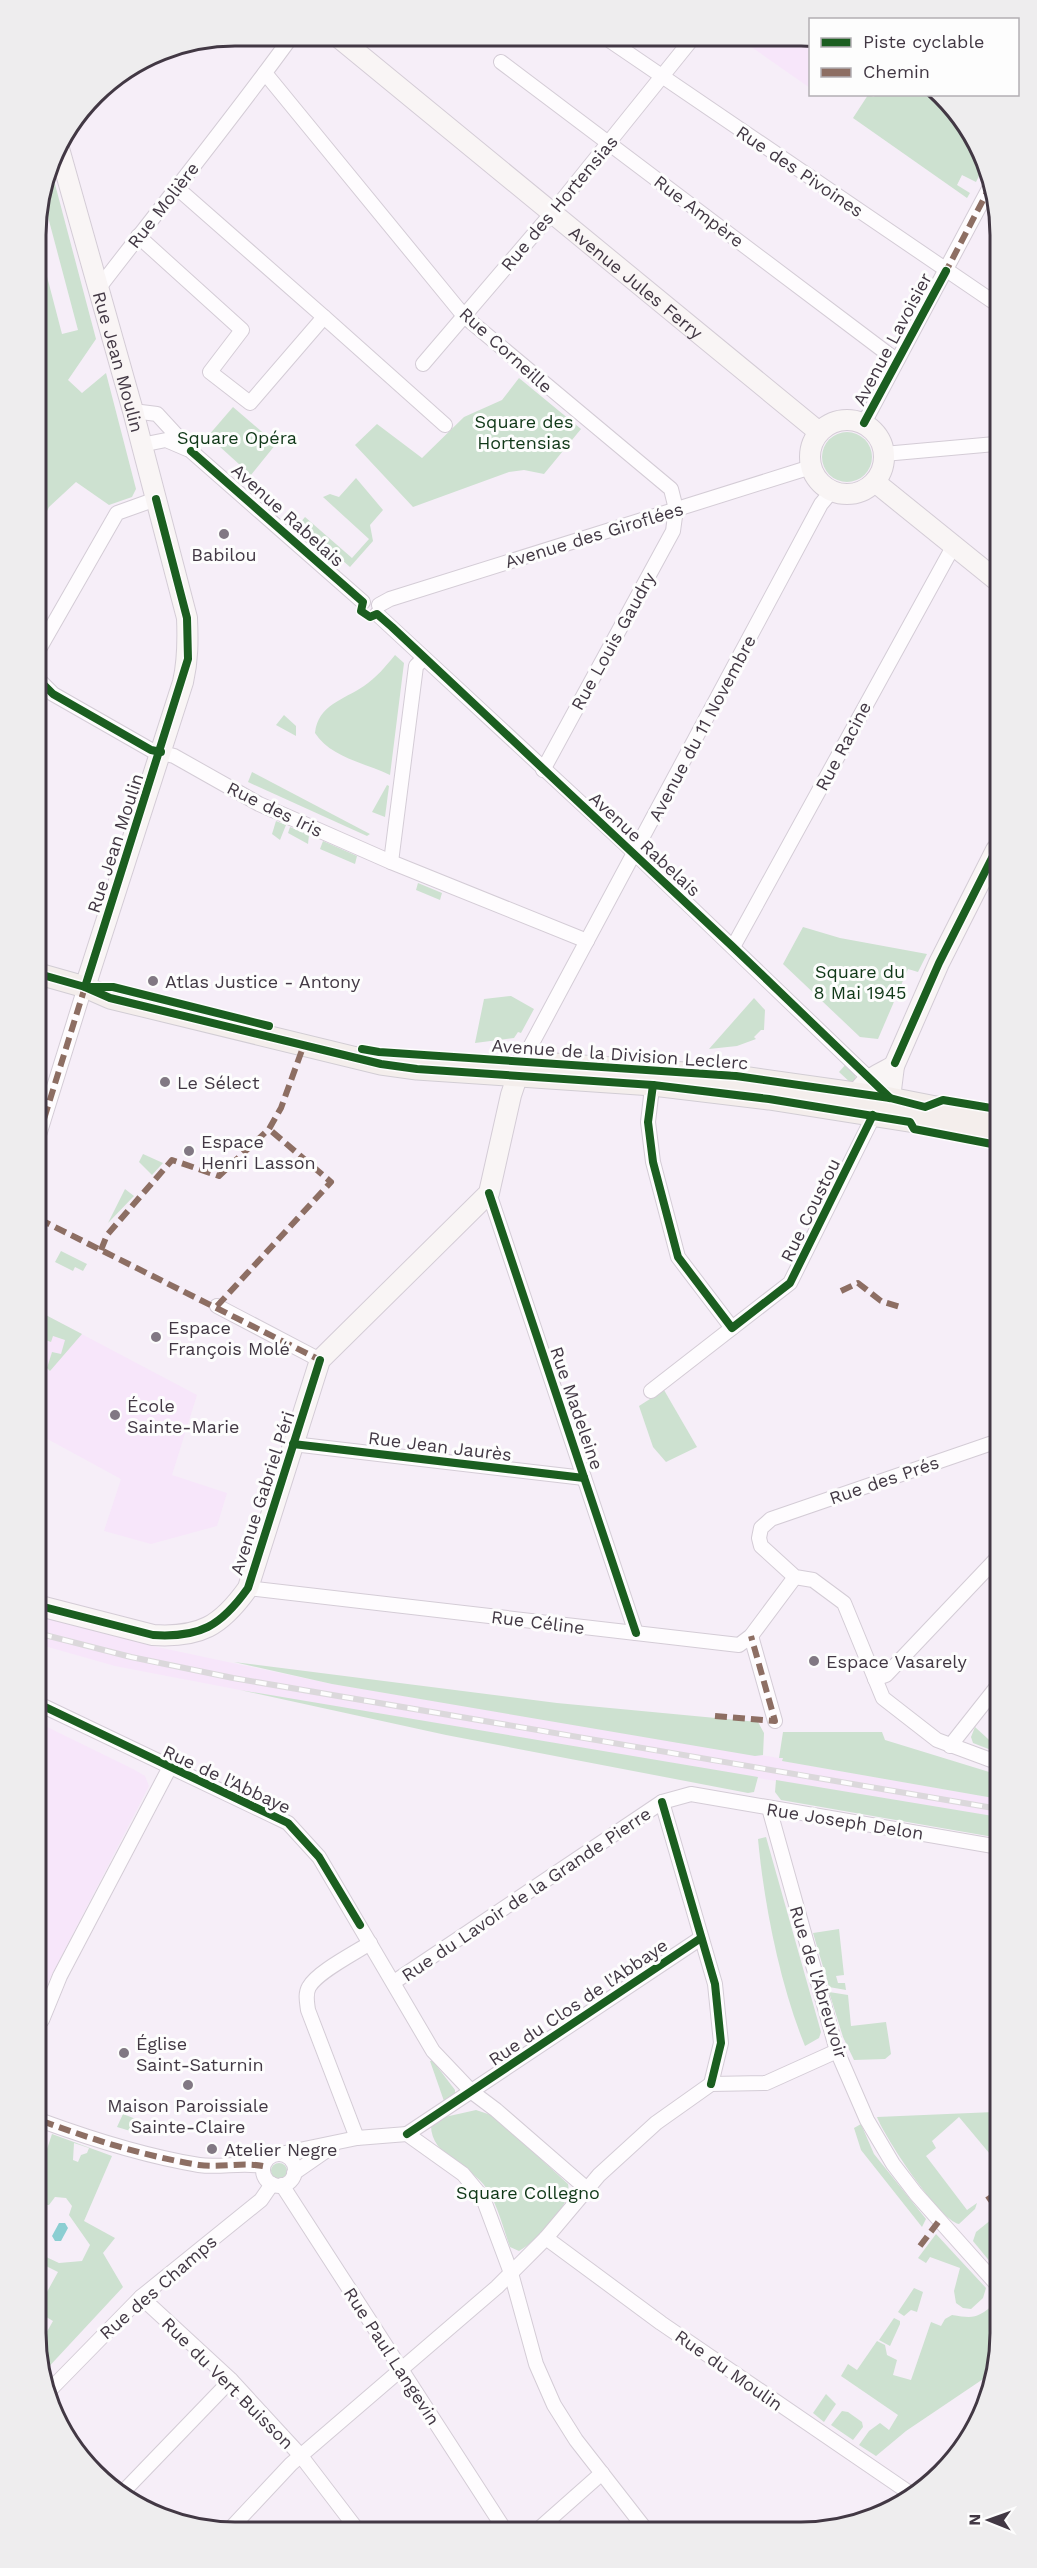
<svg xmlns="http://www.w3.org/2000/svg" width="1037" height="2568" viewBox="0 0 1037 2568" font-family="'Work Sans',sans-serif">
	<style>
		.built { fill: #f7e6fa }
		.green { fill: #cde1d0; fill-rule: evenodd }
		.water { fill: #8cced2 }
		.lines { fill: none; stroke-linecap: round; stroke-linejoin: round }
		.street-casing { stroke: #d4ccd6; stroke-width: 16 }
		.secondary-casing { stroke: #d4ccd6; stroke-width: 22 }
		.primary-casing { stroke: #d2cdd4; stroke-width: 23 }
		.street { stroke: #fefcfe; stroke-width: 14 }
		.secondary { stroke: #f9f5f5; stroke-width: 20 }
		.primary { stroke: #f4eeec; stroke-width: 21 }
		.rail-casing { stroke: #dbd8db; stroke-width: 6 }
		.rail { stroke: #fdfdfd; stroke-width: 4; stroke-dasharray: 11; stroke-linecap: butt }
		.quiet { stroke: #8d6e63; stroke-width: 6; stroke-dasharray: 12 6; stroke-linecap: butt }
		.cycleway-casing { stroke: #fdfdfd; stroke-width: 11 }
		.cycleway { stroke: #1b5e20; stroke-width: 8 }
		.poi-dot { fill: #817883; stroke: #fdfdfd; stroke-width: 2 }
		.labels { text-anchor: middle; dominant-baseline: central; stroke-width: 6; stroke-linejoin: round; paint-order: stroke }
		.street-label { font-size: 18px; fill: #423844; stroke: #fdfdfd }
		.park-label { font-size: 18px; fill: #103818; stroke: #fdfdfd }
		.poi-label { font-size: 18px; fill: #423844; stroke: #fdfdfd; text-anchor: start }
		.rim { fill: none; stroke: #423844; stroke-width: 3 }
	</style>
	<rect width="100%" height="100%" fill="#f6eef8"/>
	<!-- built -->
	<g class="built">
		<polygon points="740,39 810,40 810,88"/>
		<polygon points="40,1312 197,1395 172,1475 227,1493 217,1526 151,1544 104,1531 121,1479 40,1435"/>
		<polygon points="40,1617 148,1645 332,1684 779,1758 783,1758 783,1761 999,1799 999,1817 597,1752 240,1690 115,1666 41,1645"/>
		<polygon points="41,1724 133,1769 145,1776 149,1786 42,1994"/>
	</g>
	<!-- green -->
	<g class="green">
		<polygon points="876,94 943,95 984,166 976,182 962,175 957,185 970,193 967,198 853,118 868,95 874,97"/>
		<polygon points="51,169 96,339 68,380 82,393 106,373 136,489 132,497 109,505 76,482 49,507 37,531 37,238 62,334 78,330 43,198"/>
		<polygon points="519,378 581,429 544,474 524,470 509,472 413,507 355,445 377,424 422,458 464,417 502,400"/>
		<polygon points="233,407 276,444 251,475 208,436"/>
		<circle cx="847" cy="457" r="25"/>
		<polygon points="356,478 383,510 370,525 373,541 350,567 300,523 305,517 352,558 369,539 323,497 330,494 339,497"/>
		<path d="M395 655 404 663 390 775C365 763 330 757 315 733 318 705 343 700 364 686 376 678 386 666 395 655Z"/>
		<polygon points="284,715 296,726 296,736 276,725"/>
		<polygon points="252,772 370,834 367,836 248,782"/>
		<polygon points="387,785 389,786 385,817 372,812"/>
		<polygon points="276,821 286,825 280,840 272,834"/>
		<polygon points="290,827 309,835 308,844 288,833"/>
		<polygon points="323,841 357,856 355,864 320,849"/>
		<polygon points="418,883 442,893 440,900 416,890"/>
		<polygon points="803,927 840,938 927,954 918,972 908,969 878,1039 860,1037 783,964"/>
		<polygon points="511,996 534,1009 521,1033 518,1032 514,1038 475,1043 484,999"/>
		<polygon points="754,998 765,1010 764,1030 761,1030 754,1037 756,1039 737,1046 709,1049"/>
		<polygon points="846,1064 855,1073 856,1079 852,1084 839,1072"/>
		<polygon points="143,1154 163,1163 152,1175 139,1162"/>
		<polygon points="125,1189 134,1196 108,1223"/>
		<polygon points="61,1251 87,1264 83,1271 75,1267 73,1271 55,1262"/>
		<polygon points="40,1312 82,1334 50,1371 47,1368 52,1352 61,1354 65,1340 53,1336 51,1342 40,1338"/>
		<polygon points="664,1390 697,1447 666,1462 653,1447 639,1406"/>
		<polygon points="234,1662 557,1703 758,1722 764,1733 763,1755 755,1756 332,1684"/>
		<polygon points="240,1690 758,1777 754,1792 748,1793 446,1735"/>
		<polygon points="975,1727 999,1749 999,1753 973,1743 971,1737"/>
		<polygon points="783,1732 882,1732 885,1740 999,1775 999,1799 782,1761 783,1758 779,1758"/>
		<polygon points="776,1780 999,1817 999,1838 781,1800 775,1792"/>
		<path d="M766 1837 821 2032 819 2038 805 2046C780 1985 764 1904 758 1839Z"/>
		<polygon points="839,1929 844,1975 836,1976 838,1983 845,1983 846,1990 829,1987 813,1933"/>
		<polygon points="829,1992 848,1995 851,2026 886,2022 891,2054 885,2059 854,2060 843,2037"/>
		<polygon points="430,2061 433,2061 455,2090 455,2094 445,2104"/>
		<path d="M476 2110 494 2116 568 2184C573 2205 537 2241 519 2251L510 2247C503 2228 498 2206 487 2189 472 2165 430 2157 431 2124L436 2119Z"/>
		<path d="M994 2112 996 2135H1000V2166L959 2117 932 2141 936 2148 926 2156 967 2210 977 2203 975 2209 959 2224C939 2220 885 2138 877 2117Z"/>
		<polygon points="123,2114 141,2121 137,2133 117,2127"/>
		<polygon points="861,2124 874,2154 926,2219 922,2227 861,2150 854,2128"/>
		<path d="M52 2134 112 2156 84 2221 115 2238 103 2253 123 2287 43 2373V2349L48 2339 44 2337 53 2321 43 2315 42 2301 58 2272 42 2264 44 2256 59 2263 82 2261 90 2245 69 2215 72 2206 66 2198 55 2197 49 2205H42V2164ZM74 2143 89 2148 87 2153 81 2155 78 2162 73 2160Z"/>
		<circle cx="279" cy="2171" r="8"/>
		<polygon points="997,2215 1000,2218 1000,2274 973,2241 976,2232"/>
		<polygon points="936,2234 986,2288 983,2298 971,2309 963,2308 956,2303 954,2291 960,2268 930,2257 926,2263 918,2258"/>
		<polygon points="914,2288 923,2292 917,2312 911,2310 904,2316 898,2312"/>
		<path d="M996 2303H1000L1001 2345 995 2371 906 2431 876 2456 859 2445 869 2431 880 2423 889 2430 898 2415 841 2376 848 2364 857 2370 877 2341 885 2345 887 2355 897 2360 893 2375 911 2380 931 2322 941 2326 945 2319 952 2315C975 2319 977 2318 996 2303Z"/>
		<polygon points="894,2318 900,2321 900,2324 890,2346 879,2340"/>
		<polygon points="826,2394 836,2404 824,2422 813,2413"/>
		<polygon points="842,2411 848,2412 862,2422 863,2427 853,2440 831,2425"/>
	</g>
	<!-- water -->
	<polygon class="water" points="59,2223 65,2223 68,2228 61,2241 55,2241 52,2236"/>
	<g class="lines">
		<!-- street casing -->
		<g class="street-casing">
			<g id="street">
				<polyline points="606,38 995,303"/>
				<polyline points="501,62 896,360"/>
				<polyline points="265,73 464,316 671,489 676,509 673,531 543,770"/>
				<polyline points="138,236 242,330 210,372 250,403 324,317 176,187"/>
				<path d="M98 289C163 204 230 122 292 36"/>
				<polyline points="324,317 445,425"/>
				<polyline points="423,364 552,213 692,39"/>
				<polyline points="133,411 157,414 191,451 363,602"/>
				<polyline points="864,423 993,181"/>
				<polyline points="141,445 166,440 187,449"/>
				<polyline points="884,454 995,444"/>
				<polyline points="379,605 390,599 811,467"/>
				<polyline points="377,614 624,843 875,1084"/>
				<polyline points="38,651 117,513 156,499"/>
				<polyline points="38,679 53,694 151,750 174,756 259,804 391,862 587,941"/>
				<polyline points="391,862 416,666 423,659"/>
				<polyline points="733,947 954,545"/>
				<polyline points="522,1062 821,504 832,491"/>
				<polyline points="653,1079 648,1122 653,1162 678,1257 732,1328"/>
				<polyline points="39,1135 85,987"/>
				<polyline points="489,1193 636,1633"/>
				<polyline points="217,1306 320,1360"/>
				<polyline points="651,1391 790,1283 877,1109"/>
				<polyline points="998,1441 771,1519 761,1528 759,1538 761,1546 795,1577 813,1580 844,1603 883,1698 937,1740 999,1763"/>
				<polyline points="293,1444 584,1478"/>
				<polyline points="248,1588 739,1645 751,1636 795,1577"/>
				<polyline points="751,1636 775,1721"/>
				<polyline points="875,1679 886,1675 998,1557"/>
				<polyline points="41,1705 288,1823 319,1857 433,2051 472,2092 496,2110 587,2189"/>
				<polyline points="950,1746 999,1684"/>
				<polyline points="662,1802 715,1984 721,2043 711,2084"/>
				<polyline points="769,1808 837,2051 867,2120 893,2164 916,2194 1000,2288"/>
				<polyline points="394,1982 662,1802 691,1794 999,1847"/>
				<polyline points="42,2020 60,1976 170,1767"/>
				<path d="M42 2121C94 2140 144 2156 199 2165 220 2168 241 2162 263 2166"/>
				<polyline points="407,2134 701,1938"/>
				<path d="M357 2138 308 2010C307 2002 305 1994 309 1987 317 1972 355 1953 370 1943"/>
				<polyline points="280,2154 357,2138 407,2134 463,2174 483,2198 511,2273 536,2364 554,2405 576,2440 643,2526"/>
				<circle cx="279" cy="2170" r="16"/>
				<polyline points="294,2173 333,2146"/>
				<polyline points="282,2185 503,2527"/>
				<polyline points="546,2238 661,2323 914,2496"/>
				<polyline points="141,2297 231,2380 301,2456 356,2528"/>
				<polyline points="47,2393 141,2297 261,2200 272,2184"/>
				<polyline points="123,2492 231,2380"/>
				<polyline points="541,2527 602,2473"/>
				<polyline points="231,2528 291,2464 497,2287 546,2238 599,2175 656,2123 711,2084 766,2083 837,2051"/>
			</g>
		</g>
		<!-- secondary casing -->
		<g class="secondary-casing">
			<g id="secondary">
				<path id="s1" d="M338 37 819 432"/>
				<path id="s2" d="M58 145 133 411 187 618C188 641 188 660 183 682L85 987"/>
				<circle cx="847" cy="457" r="37"/>
				<polyline points="875,482 995,579"/>
				<polyline points="890,1098 894,1066 939,963 996,850"/>
				<path d="M859 1107C851 1084 878 1075 894 1066"/>
				<path d="M40 1606 153 1635C200 1638 221 1626 248 1588L320 1360 489 1193 511 1095 522 1062"/>
			</g>
		</g>
		<!-- primary casing -->
		<g class="primary-casing">
			<g id="primary">
				<polyline points="39,974 85,987 110,998 381,1064 417,1069 653,1085 769,1099 997,1135"/>
				<polyline points="540,1063 742,1077 890,1098 997,1119"/>
			</g>
		</g>
		<!-- street -->
		<use href="#street" class="street"/>
		<!-- secondary -->
		<use href="#secondary" class="secondary"/>
		<!-- primary -->
		<use href="#primary" class="primary"/>
		<!-- rail casing -->
		<g class="rail-casing">
			<polyline id="rail" points="41,1634 131,1657 233,1678 999,1809"/>
		</g>
		<!-- rail -->
		<use href="#rail" class="rail"/>
		<!-- quiet -->
		<g class="quiet">
			<polyline points="944,275 993,181"/>
			<polyline points="39,1135 85,987"/>
			<polyline points="39,1219 320,1360"/>
			<polyline points="101,1250 107,1235 172,1160 219,1176 269,1129 281,1108 302,1050"/>
			<polyline points="841,1291 858,1283 881,1301 900,1307"/>
			<polyline points="217,1306 331,1182 269,1129"/>
			<polyline points="715,1716 775,1721 751,1636"/>
			<path d="M42 2121C94 2140 144 2156 199 2165 220 2168 241 2162 263 2166"/>
			<polyline points="987,2200 1000,2191"/>
			<polyline points="920,2246 939,2221"/>
		</g>
		<!-- cycleway casing -->
		<g class="cycleway-casing">
			<g id="cycleway">
				<polyline points="864,423 946,271"/>
				<polyline points="191,451 363,602 361,611 370,617 377,614 392,627 733,947 890,1098"/>
				<polyline points="38,679 53,694 151,750 161,752"/>
				<polyline points="39,974 85,987 110,998 381,1064 417,1069 653,1085 769,1099 910,1122 914,1129 997,1145"/>
				<polyline points="85,987 188,659 187,618 156,499"/>
				<polyline points="91,987 113,987 269,1026"/>
				<polyline points="362,1049 379,1052 736,1076 890,1098 925,1107 943,1100 997,1109"/>
				<polyline points="895,1063 939,963 996,850"/>
				<polyline points="653,1085 648,1122 653,1162 678,1257 732,1328 790,1283 873,1115"/>
				<polyline points="489,1193 636,1633"/>
				<polyline points="293,1444 584,1478"/>
				<path d="M40 1606 153 1635C200 1638 221 1626 248 1588L320 1360"/>
				<polyline points="41,1705 288,1823 319,1857 360,1925"/>
				<polyline points="662,1802 715,1984 721,2043 711,2084"/>
				<polyline points="407,2134 701,1938"/>
			</g>
		</g>
		<!-- cycleway -->
		<use href="#cycleway" class="cycleway"/>
	</g>
	<!-- markers -->
	<g class="poi-dot">
		<circle cx="224" cy="534" r="6"/>
		<circle cx="153" cy="981" r="6"/>
		<circle cx="165" cy="1082" r="6"/>
		<circle cx="189" cy="1151" r="6"/>
		<circle cx="156" cy="1337" r="6"/>
		<circle cx="115" cy="1415" r="6"/>
		<circle cx="814" cy="1661" r="6"/>
		<circle cx="124" cy="2053" r="6"/>
		<circle cx="188" cy="2085" r="6"/>
		<circle cx="212" cy="2149" r="6"/>
	</g>
	<g class="labels">
		<!-- street labels -->
		<g class="street-label">
			<text transform="translate(800 171) rotate(34)">Rue des Pivoines</text>
			<text transform="translate(559 203) rotate(-50)">Rue des Hortensias</text>
			<text transform="translate(163 205) rotate(-52)">Rue Molière</text>
			<text transform="translate(699 211) rotate(37)">Rue Ampère</text>
			<text stroke="none"><textPath href="#s1" startOffset="386">Avenue Jules Ferry</textPath></text>
			<text transform="translate(892 339) rotate(-62)">Avenue Lavoisier</text>
			<text transform="translate(506 350) rotate(42)">Rue Corneille</text>
			<text stroke="none"><textPath href="#s2" startOffset="225">Rue Jean Moulin</textPath></text>
			<text transform="translate(288 515) rotate(42)">Avenue Rabelais</text>
			<text transform="translate(594 535) rotate(-17)">Avenue des Giroflées</text>
			<text transform="translate(613 641) rotate(-61)">Rue Louis Gaudry</text>
			<text transform="translate(702 728) rotate(-62)">Avenue du 11 Novembre</text>
			<text transform="translate(843 746) rotate(-62)">Rue Racine</text>
			<text transform="translate(275 809) rotate(26)">Rue des Iris</text>
			<text transform="translate(115 843) rotate(-72)">Rue Jean Moulin</text>
			<text transform="translate(645 844) rotate(43)">Avenue Rabelais</text>
			<text transform="translate(620 1054) rotate(4)">Avenue de la Division Leclerc</text>
			<text transform="translate(810 1210) rotate(-64)">Rue Coustou</text>
			<text transform="translate(577 1408) rotate(71)">Rue Madeleine</text>
			<text transform="translate(440 1446) rotate(7)">Rue Jean Jaurès</text>
			<text transform="translate(884 1480) rotate(-19)">Rue des Prés</text>
			<text transform="translate(262 1493) rotate(-72)">Avenue Gabriel Péri</text>
			<text transform="translate(538 1622) rotate(7)">Rue Céline</text>
			<text transform="translate(227 1779) rotate(25)">Rue de l'Abbaye</text>
			<text transform="translate(845 1821) rotate(9)">Rue Joseph Delon</text>
			<text transform="translate(526 1894) rotate(-34)">Rue du Lavoir de la Grande Pierre</text>
			<text transform="translate(819 1982) rotate(73)">Rue de l'Abreuvoir</text>
			<text transform="translate(578 2002) rotate(-34)">Rue du Clos de l'Abbaye</text>
			<text transform="translate(158 2287) rotate(-41)">Rue des Champs</text>
			<text transform="translate(392 2356) rotate(57)">Rue Paul Langevin</text>
			<text transform="translate(729 2370) rotate(35)">Rue du Moulin</text>
			<text transform="translate(228 2383) rotate(45)">Rue du Vert Buisson</text>
		</g>
		<!-- park labels -->
		<g class="park-label">
			<text x="524" y="421">Square des<tspan x="524" dy="21">Hortensias</tspan></text>
			<text x="237" y="437">Square Opéra</text>
			<text x="860" y="971">Square du<tspan x="860" dy="21">8 Mai 1945</tspan></text>
			<text x="528" y="2192">Square Collegno</text>
		</g>
		<!-- poi labels -->
		<g class="poi-label">
			<text x="224" y="554" text-anchor="middle">Babilou</text>
			<text x="165" y="981">Atlas Justice - Antony</text>
			<text x="177" y="1082">Le Sélect</text>
			<text x="201" y="1141">Espace<tspan x="201" dy="21">Henri Lasson</tspan></text>
			<text x="168" y="1327">Espace<tspan x="168" dy="21">François Molé</tspan></text>
			<text x="127" y="1405">École<tspan x="127" dy="21">Sainte-Marie</tspan></text>
			<text x="826" y="1661">Espace Vasarely</text>
			<text x="136" y="2043">Église<tspan x="136" dy="21">Saint-Saturnin</tspan></text>
			<text x="188" y="2105" text-anchor="middle">Maison Paroissiale<tspan x="188" dy="21">Sainte-Claire</tspan></text>
			<text x="224" y="2149">Atelier Negre</text>
		</g>
	</g>
	<!-- crop -->
	<path d="M0 0H1037V2568H0ZM235 46H801A189 189 0 0 1 990 235V2333A189 189 0 0 1 801 2522H235A189 189 0 0 1 46 2333V235A189 189 0 0 1 235 46Z" fill="#eeedee" fill-rule="evenodd"/>
	<path class="rim" d="M235 46H801A189 189 0 0 1 990 235V2333A189 189 0 0 1 801 2522H235A189 189 0 0 1 46 2333V235A189 189 0 0 1 235 46Z"/>
	<!-- legend -->
	<rect x="809" y="18" width="210" height="78" fill="#fdfdfd" stroke="#b2aeb3" stroke-width="1.5"/>
	<rect x="821" y="38" width="30" height="9" fill="#1b5e20" stroke="#b2aeb3" stroke-width="1.5"/>
	<text x="863" y="48" font-size="18" fill="#423844">Piste cyclable</text>
	<rect x="821" y="68" width="30" height="9" fill="#8d6e63" stroke="#b2aeb3" stroke-width="1.5"/>
	<text x="863" y="78" font-size="18" fill="#423844">Chemin</text>
	<!-- north arrow -->
	<g transform="translate(989 2520) rotate(271)" stroke="#fdfdfd" stroke-width="4.5" paint-order="stroke">
	<path d="M0-4.5L10 22L0 15L-10 22Z" fill="#423844"/>
	<text y="-9" font-size="16" font-weight="bold" text-anchor="middle" fill="#423844">N</text>
	</g>
</svg>
